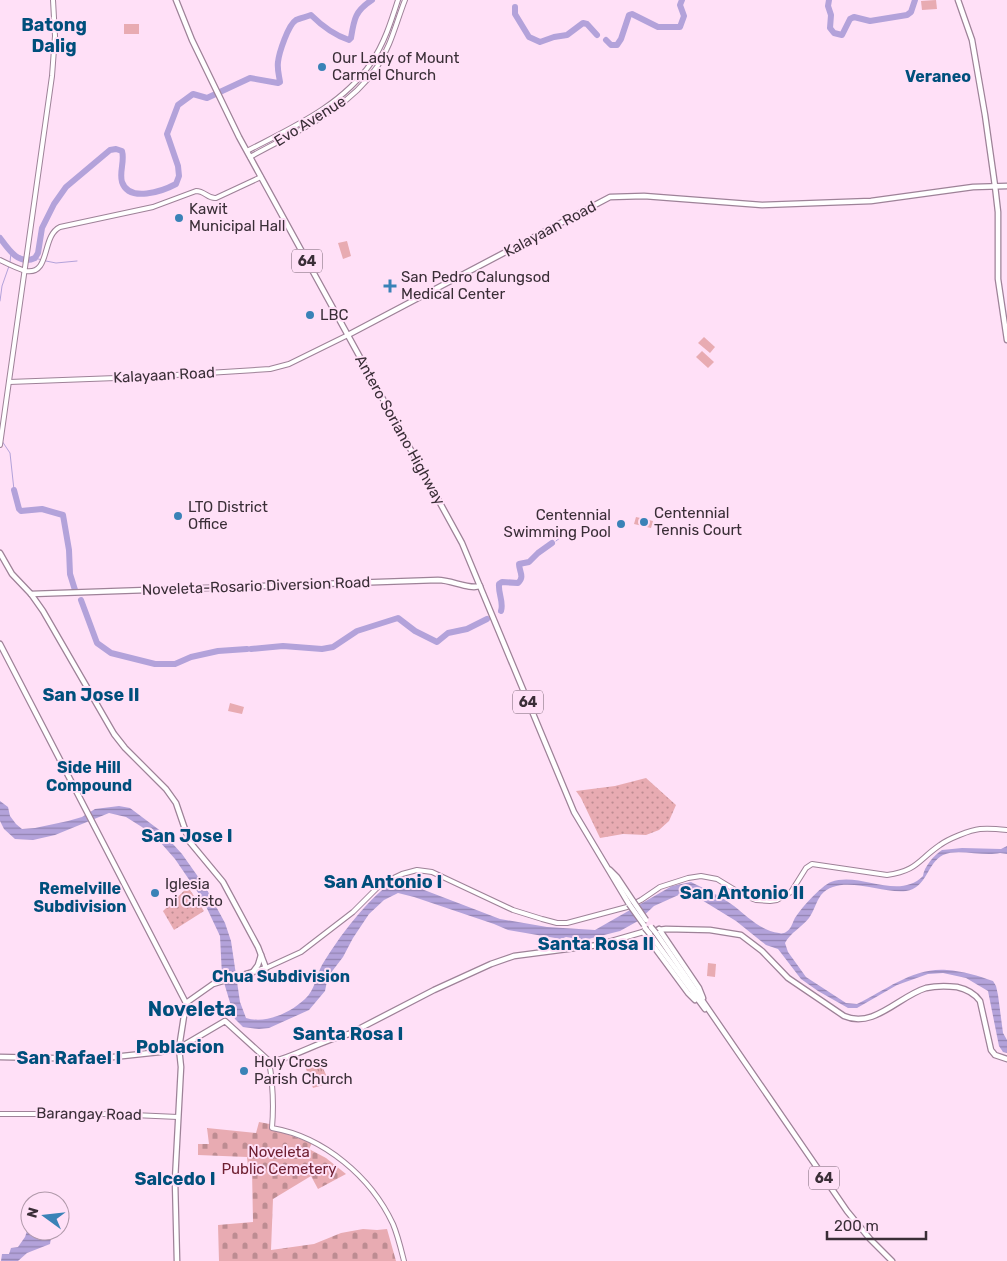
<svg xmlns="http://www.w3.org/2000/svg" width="1007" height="1261" viewBox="0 0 1007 1261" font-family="Rubik,sans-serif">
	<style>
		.grass { fill: url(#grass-dots) }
		.cemetery { fill: url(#cemetery-stones) }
		.park { fill: url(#park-tufts) }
		.pitch { fill: #e8abb2 }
		.water { fill: url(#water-rules) }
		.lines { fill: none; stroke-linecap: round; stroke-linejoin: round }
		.stream { stroke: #b3a2da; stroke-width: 1 }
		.river { stroke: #b3a2da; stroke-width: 6 }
		.minor-casing { stroke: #9e8298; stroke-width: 6 }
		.major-casing { stroke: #9e8298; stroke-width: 7 }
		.minor { stroke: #fff; stroke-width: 4 }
		.major { stroke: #fff; stroke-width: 4.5 }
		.major-bridge-casing { stroke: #9e8298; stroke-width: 7; stroke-linecap: butt }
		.major-bridge { stroke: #fff; stroke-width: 4.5 }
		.poi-dot { fill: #3a82b7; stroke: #ffe0f7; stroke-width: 2 }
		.labels { text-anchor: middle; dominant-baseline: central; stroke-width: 4; stroke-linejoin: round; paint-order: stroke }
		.shield { fill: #ffe0f7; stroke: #756371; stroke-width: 1 }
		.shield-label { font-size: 14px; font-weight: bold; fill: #3a2e37 }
		.poi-label { font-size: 15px; fill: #3a2e37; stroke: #ffe0f7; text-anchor: start }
		.street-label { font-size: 15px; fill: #3a2e37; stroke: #ffe0f7 }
		.park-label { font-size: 15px; fill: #6f2032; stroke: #ffe0f7 }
		.neighbourhood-label { font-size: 16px; font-weight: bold; fill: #004f7c; stroke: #ffe0f7 }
		.quarter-label { font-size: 18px; font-weight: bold; fill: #004f7c; stroke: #ffe0f7 }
		.district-label { font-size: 20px; font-weight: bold; fill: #004f7c; stroke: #ffe0f7 }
	</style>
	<defs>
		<pattern id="grass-dots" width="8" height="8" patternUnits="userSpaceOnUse" patternTransform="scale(1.25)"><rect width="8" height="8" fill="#e8abb2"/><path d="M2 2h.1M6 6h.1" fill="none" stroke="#bd8c92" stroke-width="1.8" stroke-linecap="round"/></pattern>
		<pattern id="cemetery-stones" width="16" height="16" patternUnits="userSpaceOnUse" patternTransform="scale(1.25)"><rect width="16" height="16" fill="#e8abb2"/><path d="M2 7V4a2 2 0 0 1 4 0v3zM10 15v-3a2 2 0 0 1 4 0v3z" fill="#bd8c92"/></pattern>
		<pattern id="park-tufts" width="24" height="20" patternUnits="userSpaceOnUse" patternTransform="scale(1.25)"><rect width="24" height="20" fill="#e8abb2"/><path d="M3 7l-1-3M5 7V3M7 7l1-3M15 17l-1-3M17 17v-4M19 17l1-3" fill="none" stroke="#bd8c92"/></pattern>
		<pattern id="water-rules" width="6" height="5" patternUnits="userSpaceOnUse" patternTransform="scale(1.25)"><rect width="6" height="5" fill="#b3a2da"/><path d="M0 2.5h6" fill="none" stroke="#9384b2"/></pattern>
	</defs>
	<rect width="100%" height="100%" fill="#ffe0f7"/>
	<!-- grass -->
	<g class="grass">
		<polygon points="646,778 676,805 669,821 659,830 646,835 623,834 600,838 581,798 576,791 615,786"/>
		<polygon points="188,887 204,911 174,930 163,911"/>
	</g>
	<!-- cemetery -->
	<polygon class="cemetery" points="259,1122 275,1125 275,1130 312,1143 309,1149 326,1158 346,1174 318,1189 311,1176 273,1199 271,1250 314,1244 341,1233 363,1229 377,1230 387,1229 396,1261 219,1261 218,1225 253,1222 252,1170 248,1167 247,1157 198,1155 198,1144 209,1144 207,1128 256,1133"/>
	<!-- park -->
	<polygon class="park" points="318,1058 330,1083 313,1088 305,1066"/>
	<!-- pitch -->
	<g class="pitch">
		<polygon points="936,0 937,9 922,10 921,1"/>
		<rect x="124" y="24" width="15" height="10"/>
		<polygon points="347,241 351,256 343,259 338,243"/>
		<polygon points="704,337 715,347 710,353 698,343"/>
		<polygon points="702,351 714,362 708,368 696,357"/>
		<polygon points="636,517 653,521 651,528 634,524"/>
		<polygon points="230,703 244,707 242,714 228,711"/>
		<polygon points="708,963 716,964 715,977 707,976"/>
	</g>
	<!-- water -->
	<g class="water">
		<path d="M0 801 8 807 10 816 16 824 22 829 35 828 68 821 82 817 95 809 119 806 130 808 162 832 182 854 206 888 225 923 231 941 240 1002 246 1018C266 1024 290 1013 305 999 315 990 316 976 322 965 336 941 372 891 398 880L500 919 547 927 595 930 672 886 691 882C705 889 721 896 734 906 747 916 761 931 779 933 781 934 785 933 786 932 791 929 792 924 794 920 798 911 822 885 831 882 860 871 898 901 923 876 924 867 934 855 942 850L962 848 1001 849 1007 846V854L1000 853C983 857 958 848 943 855 927 863 927 888 906 891 881 894 840 873 821 895 816 902 814 911 809 918 802 927 790 933 785 943L788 952 806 977 846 1003 857 1004C886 990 914 967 947 970 962 971 979 976 993 981L996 986 998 995 1003 1033 1007 1040V1053L1003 1052 999 1046 988 991 966 978 943 973 928 974 897 985 857 1008H848L818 991 801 979 778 949 766 945 736 921 692 894 683 893 654 906 638 921 620 931 584 940 566 937 561 939 508 930 494 924 414 897 398 893 384 900 369 914 353 938 343 957 330 974 327 981 325 991 309 1010 269 1028 259 1029 243 1027 235 1019 222 976 220 936 203 900 175 859 153 834 126 817 109 813 55 835 33 840 15 839 4 829 0 821Z"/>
		<polygon points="27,1231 49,1232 51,1238 50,1244 27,1253 18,1261 1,1261 2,1254 9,1254 11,1248 18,1247 25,1237"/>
	</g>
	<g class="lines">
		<!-- stream -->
		<g class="stream">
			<polyline points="35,258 42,260"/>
			<polyline points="46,261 56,263 77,261"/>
			<polyline points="10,262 11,253"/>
			<polyline points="0,301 2,286 9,266"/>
			<polyline points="2,441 10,453 14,490"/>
			<polyline points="556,541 570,530"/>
			<polyline points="499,612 501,611"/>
		</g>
		<!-- river -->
		<g class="river">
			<polyline points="829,0 828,6 831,15 830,28 834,33 842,35 850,19 854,17 870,21 907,15 911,12 915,0"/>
			<polyline points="515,7 515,14 529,37 540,42 554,37 567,35 583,23 587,24 597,35"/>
			<polyline points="606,40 611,45 617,45 621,39 629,15 632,14 658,27 680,27 684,16 680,5 682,0"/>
			<path d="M0 238C8 249 19 266 35 258L38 253 42 228 54 204 66 187 110 150 116 149 122 151C125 161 119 172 122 182 129 203 163 191 176 184L179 176 178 166 167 134 178 105 193 94 207 98 250 78 278 83 280 82C279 75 277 69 278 62 279 53 288 25 296 20 300 18 306 17 311 15 322 26 334 35 349 40L351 38C354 19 355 11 372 0"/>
			<polyline points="14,490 19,509 21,511 42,509 63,515 69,550 70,574 75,590"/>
			<polyline points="81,600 97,643 111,653 155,664 175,664 191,657 218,651 247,649"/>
			<path d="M501 611C504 602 498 594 499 584L502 582 518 583C525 577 519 571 519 564L529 562 538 553 552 543"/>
			<polyline points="251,649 283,646 322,649 333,647 357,631 398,618 415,631 437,642 448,633 467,629 487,619"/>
		</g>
		<!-- minor casing -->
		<g class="minor-casing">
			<g id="minor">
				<path d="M247 151C291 128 342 106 371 63 384 44 391 22 398 0"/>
				<path d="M250 157C295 132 347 111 377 67 391 46 396 23 405 0"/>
				<path d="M0 260C8 264 18 269 26 271 51 275 41 236 60 227L153 207 196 191C205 191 208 199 216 198L261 177"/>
				<polyline points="9,382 143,377 270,369 289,364 348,335"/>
				<polyline points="0,445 52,76 55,36 53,0"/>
				<path d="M266 968 301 952 353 912 381 884 402 874 417 870 432 872 513 910 542 919 557 923H567L627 907 641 900 660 887 688 878 701 876 717 879 745 896 756 900 770 901 777 900 791 892 806 868 812 864 887 875C917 871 918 860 940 845 948 839 970 830 980 829 989 828 998 829 1007 830"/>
				<path d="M269 1061C273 1084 274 1105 272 1128 324 1137 371 1177 393 1224 398 1236 401 1249 404 1261"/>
				<polyline points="0,1114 111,1114 178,1117"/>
			</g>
		</g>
		<!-- major casing -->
		<g class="major-casing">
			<g id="major">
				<polyline points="176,0 192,40 239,137 462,543 574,812 629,904"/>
				<polyline points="958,0 972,40 985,115 995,186 998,212 998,279 1007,340"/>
				<polyline points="348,335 610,197 644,196 762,205 871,201 973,187 1007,186"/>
				<polyline points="0,553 12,574 31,594 43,611 114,734 125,748 166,789 176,803 189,841 223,882 258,947 266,968 213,984 186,1003"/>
				<path d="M31 594 438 580C452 580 469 590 480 586"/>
				<polyline points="0,644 186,1003"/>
				<polyline points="610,870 617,877 633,901"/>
				<polyline points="659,929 699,988 703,998"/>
				<polyline points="643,932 688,993 695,1000"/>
				<polyline points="656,933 847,1211 870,1239 892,1261"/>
				<polyline points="650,934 705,1009"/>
				<polyline points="252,973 258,965 261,955"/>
				<path d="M0 1057 95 1059 160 1052 179 1048 225 1021 269 1061 272 1062C299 1055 322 1040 349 1034L434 990 491 964 514 956 598 945 643 932 666 929 710 930 741 935 762 951 788 978 844 1016C874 1029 899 996 926 988 935 986 947 986 957 987 966 989 975 994 980 1001L991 1050 995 1055 1007 1059"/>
				<polyline points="177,1261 175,1180 181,1067 179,1048 186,1003"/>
			</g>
		</g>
		<!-- minor -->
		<use href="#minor" class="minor"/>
		<!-- major -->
		<use href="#major" class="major"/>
		<!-- major-bridge casing -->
		<g class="major-bridge-casing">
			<g id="major-bridge">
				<polyline points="633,901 646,920"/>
				<polyline points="629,904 644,925"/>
				<polyline points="651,927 656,933"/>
				<polyline points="645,928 650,934"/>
			</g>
		</g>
		<!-- major-bridge -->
		<use href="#major-bridge" class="major-bridge"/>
	</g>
	<!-- markers -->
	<g class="poi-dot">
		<circle cx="322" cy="67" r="5"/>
		<circle cx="179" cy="218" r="5"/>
		<path d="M387.5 278.5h5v5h5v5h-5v5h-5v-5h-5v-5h5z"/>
		<circle cx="310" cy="315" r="5"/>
		<circle cx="178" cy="516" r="5"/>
		<circle cx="644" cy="522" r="5"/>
		<circle cx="621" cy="524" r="5"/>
		<circle cx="155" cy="893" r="5"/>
		<circle cx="244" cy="1071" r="5"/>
	</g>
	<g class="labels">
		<!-- shield labels -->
		<g class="shield">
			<rect x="292" y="249.5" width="30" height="23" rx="4"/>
			<rect x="513" y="690.5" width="30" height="23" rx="4"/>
			<rect x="809" y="1166.5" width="30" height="23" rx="4"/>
		</g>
		<g class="shield-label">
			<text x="307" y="261">64</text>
			<text x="528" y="702">64</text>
			<text x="824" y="1178">64</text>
		</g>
		<!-- poi labels -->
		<g class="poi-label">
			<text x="332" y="58">Our Lady of Mount<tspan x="332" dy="17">Carmel Church</tspan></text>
			<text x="189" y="209">Kawit<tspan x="189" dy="17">Municipal Hall</tspan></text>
			<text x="401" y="277">San Pedro Calungsod<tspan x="401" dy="17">Medical Center</tspan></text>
			<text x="320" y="315">LBC</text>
			<text x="188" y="507">LTO District<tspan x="188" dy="17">Office</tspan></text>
			<text x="654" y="513">Centennial<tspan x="654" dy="17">Tennis Court</tspan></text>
			<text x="611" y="515" text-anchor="end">Centennial<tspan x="611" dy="17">Swimming Pool</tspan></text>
			<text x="165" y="884">Iglesia<tspan x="165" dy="17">ni Cristo</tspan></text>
			<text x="254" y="1062">Holy Cross<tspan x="254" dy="17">Parish Church</tspan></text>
		</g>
		<!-- street labels -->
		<g class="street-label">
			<text transform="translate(310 121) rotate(-32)">Evo Avenue</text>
			<text transform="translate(550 229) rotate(-28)">Kalayaan Road</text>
			<text transform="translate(164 375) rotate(-3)">Kalayaan Road</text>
			<text transform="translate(400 430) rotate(61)">Antero Soriano Highway</text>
			<text transform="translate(256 586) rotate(-2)">Noveleta-Rosario Diversion Road</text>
			<text transform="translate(89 1114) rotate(1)">Barangay Road</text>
		</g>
		<!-- park labels -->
		<g class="park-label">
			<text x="279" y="1152">Noveleta<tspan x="279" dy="17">Public Cemetery</tspan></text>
		</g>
		<!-- neighbourhood labels -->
		<g class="neighbourhood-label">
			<text x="938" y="76">Veraneo</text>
			<text x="89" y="767">Side Hill<tspan x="89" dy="18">Compound</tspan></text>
			<text x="80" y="888">Remelville<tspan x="80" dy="18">Subdivision</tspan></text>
			<text x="281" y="976">Chua Subdivision</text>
		</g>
		<!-- quarter labels -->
		<g class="quarter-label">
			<text x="54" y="25">Batong<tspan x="54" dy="21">Dalig</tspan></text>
			<text x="91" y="695">San Jose II</text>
			<text x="187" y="836">San Jose I</text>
			<text x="383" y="882">San Antonio I</text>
			<text x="742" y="893">San Antonio II</text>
			<text x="596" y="944">Santa Rosa II</text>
			<text x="348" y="1034">Santa Rosa I</text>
			<text x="180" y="1047">Poblacion</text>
			<text x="69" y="1058">San Rafael I</text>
			<text x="175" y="1179">Salcedo I</text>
		</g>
		<!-- district labels -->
		<g class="district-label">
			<text x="192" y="1009">Noveleta</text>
		</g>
	</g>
	<!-- north arrow -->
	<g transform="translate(45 1216) rotate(285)"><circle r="24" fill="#ffe0f7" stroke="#b099aa"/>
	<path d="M0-4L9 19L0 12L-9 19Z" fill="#3a82b7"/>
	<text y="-8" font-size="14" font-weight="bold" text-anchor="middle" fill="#3a2e37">N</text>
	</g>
	<!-- scale -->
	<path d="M827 1231v8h99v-8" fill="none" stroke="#3a2e37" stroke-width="2.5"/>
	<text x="834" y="1231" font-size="15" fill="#3a2e37" stroke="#ffe0f7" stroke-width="4" paint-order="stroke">200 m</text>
</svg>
